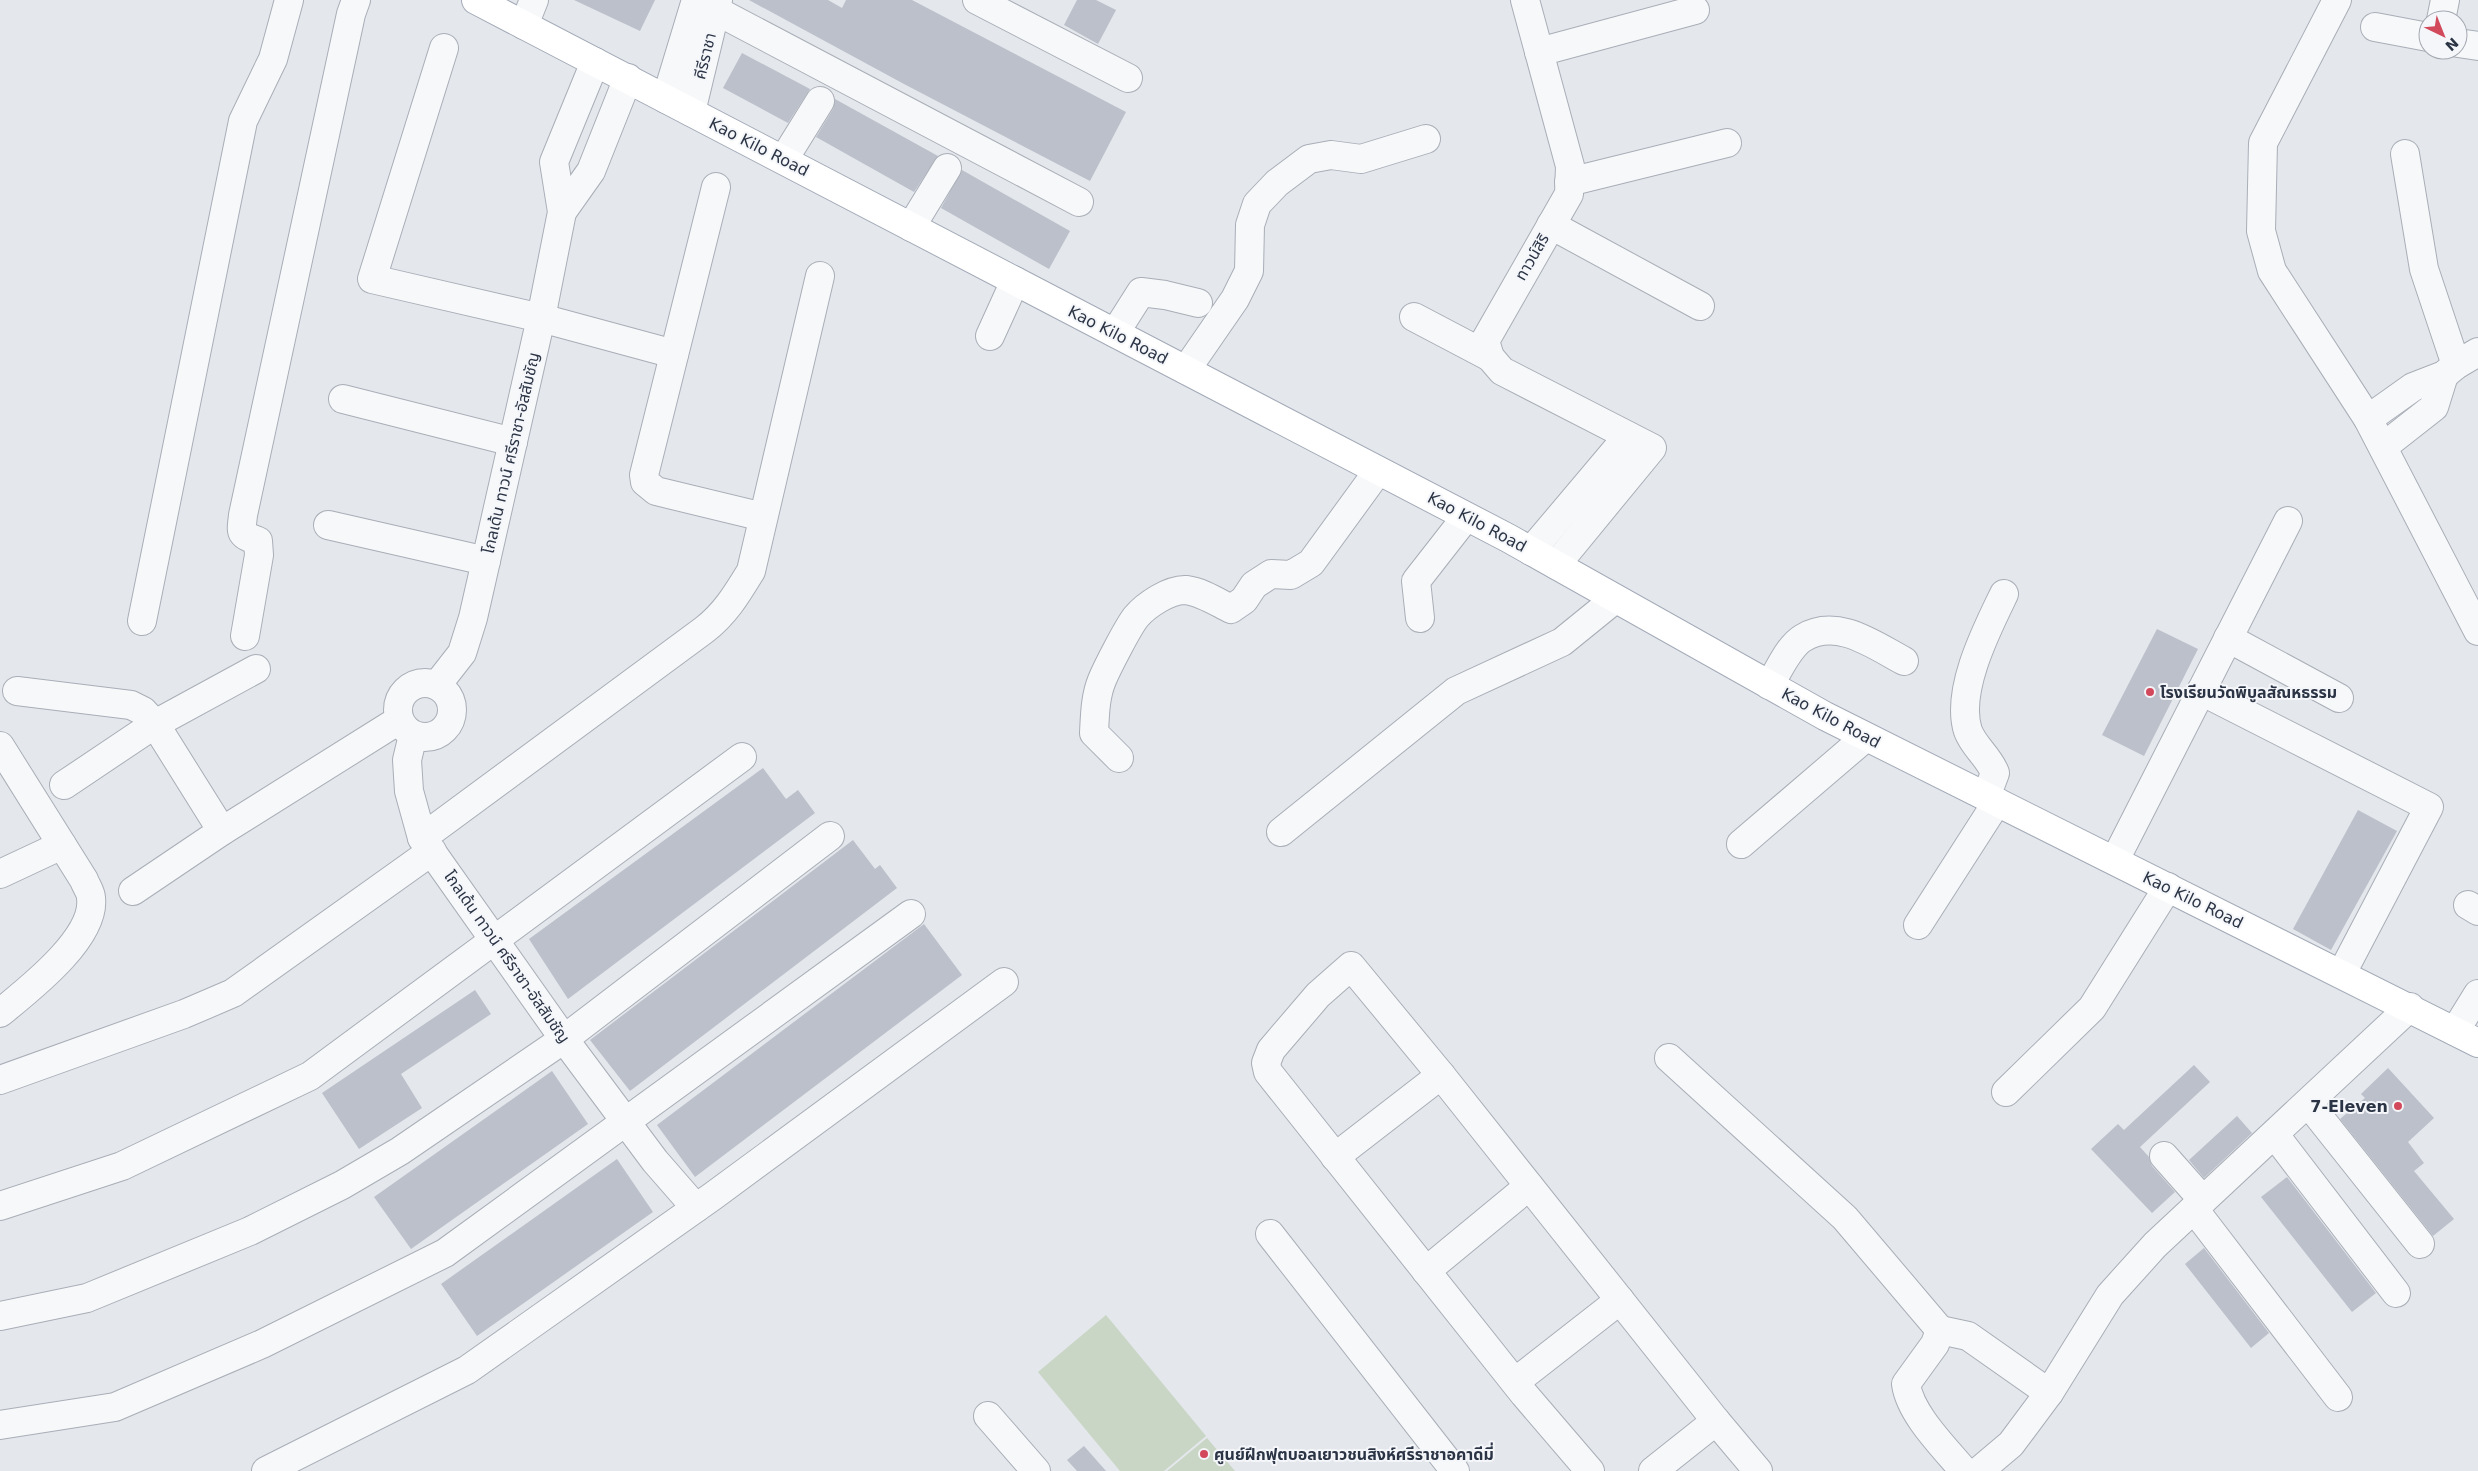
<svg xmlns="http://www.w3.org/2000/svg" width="2478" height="1471" viewBox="0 0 2478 1471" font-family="'DejaVu Sans','Noto Sans Thai',sans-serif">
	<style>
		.green { fill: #c9d6c5 }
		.building { fill: #bbc0ca }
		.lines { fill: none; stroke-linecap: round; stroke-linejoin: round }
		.minor-casing { stroke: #a9aeb7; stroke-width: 30 }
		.major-casing { stroke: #a3abb8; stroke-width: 30 }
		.minor { stroke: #f7f8fa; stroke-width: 28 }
		.major { stroke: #fff; stroke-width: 28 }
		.poi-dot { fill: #d1495b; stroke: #f4f6f9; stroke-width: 2 }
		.labels { text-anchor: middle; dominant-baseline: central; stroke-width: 4; stroke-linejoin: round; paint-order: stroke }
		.street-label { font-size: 16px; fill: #2b3445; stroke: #f4f6f9 }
		.poi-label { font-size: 16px; font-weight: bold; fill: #2b3445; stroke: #f4f6f9; text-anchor: start }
	</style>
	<rect width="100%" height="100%" fill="#e4e7ec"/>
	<!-- green -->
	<g class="green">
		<polygon points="1106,1315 1206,1436 1164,1471 1120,1471 1038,1372"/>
		<polygon points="1207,1438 1235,1471 1167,1471"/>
	</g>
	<!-- building -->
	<g class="building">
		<polygon points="574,0 655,0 640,31"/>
		<polygon points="749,0 828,0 842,8 846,0 912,0 1126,112 1090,181 904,84"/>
		<polygon points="1077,0 1096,0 1116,10 1098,44 1064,25"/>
		<polygon points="742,53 810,89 788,123 723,88"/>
		<polygon points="835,99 938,156 914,192 816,137 833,109"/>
		<polygon points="962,170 1070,231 1049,269 941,208"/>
		<polygon points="2157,629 2198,649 2144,756 2102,735"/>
		<polygon points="763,768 786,799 798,790 815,813 568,999 529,939"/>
		<polygon points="2358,810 2397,831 2331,950 2293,929"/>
		<polygon points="853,840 875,869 880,865 897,888 630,1091 590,1040"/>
		<polygon points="924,924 962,975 695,1177 657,1125"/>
		<polygon points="475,990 491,1014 401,1074 422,1108 359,1149 322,1093"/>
		<polygon points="2194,1065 2210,1082 2140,1147 2149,1157 2152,1166 2175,1192 2152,1213 2091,1149 2118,1124 2124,1130"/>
		<polygon points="2388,1068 2434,1118 2408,1142 2424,1163 2414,1171 2454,1219 2433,1236 2340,1119 2365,1098 2361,1094"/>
		<polygon points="552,1071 588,1124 411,1249 374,1197"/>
		<polygon points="2237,1116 2252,1133 2204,1178 2189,1160"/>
		<polygon points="617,1159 653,1212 477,1336 441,1284"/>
		<polygon points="2287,1177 2376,1293 2352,1312 2261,1197"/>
		<polygon points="2204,1248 2269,1333 2251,1348 2185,1264"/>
		<polygon points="1084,1446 1106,1471 1077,1471 1067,1460"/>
	</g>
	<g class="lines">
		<!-- minor casing -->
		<g class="minor-casing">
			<g id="minor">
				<polyline points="696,0 1079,202"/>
				<polyline points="977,0 1128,78"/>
				<polyline points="1525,0 1570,166 1569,194 1485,341 1490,357 1502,371 1652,448 1556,565"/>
				<polyline points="2337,0 2263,143 2261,231 2272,271 2368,419 2478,631"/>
				<polyline points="2441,20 2445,0"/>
				<polyline points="524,25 534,0"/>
				<polyline points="2375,27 2428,37"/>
				<polyline points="2458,43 2478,46"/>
				<polyline points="444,48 372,279 541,318 674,354"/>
				<polyline points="1539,52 1695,10"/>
				<polyline points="666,99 696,0"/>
				<polyline points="691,112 718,0"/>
				<polyline points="2405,154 2424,269 2456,365"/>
				<polyline points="784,159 820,101"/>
				<polyline points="1569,182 1727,143"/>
				<polyline points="716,187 644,475 645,482 656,491 763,517"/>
				<polyline points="562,212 591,171 628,78"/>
				<polyline points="1551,225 1700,306"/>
				<polyline points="911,227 947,168"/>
				<polyline points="1414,317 1490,357"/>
				<polyline points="1115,333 1141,292 1165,295 1198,303"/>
				<polyline points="990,336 1015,281"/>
				<polyline points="1186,370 1235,299 1249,271 1250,225 1257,204 1277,183 1309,159 1331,155 1361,159 1426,139"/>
				<polyline points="343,399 513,442"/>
				<polyline points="2368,419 2413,387 2444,375 2456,365 2478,352"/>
				<polyline points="2383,447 2434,407 2444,375"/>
				<polyline points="328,525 486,561"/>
				<polyline points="1531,551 1628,436"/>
				<polyline points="1420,618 1416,581 1466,517"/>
				<polyline points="142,621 243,121 273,59 289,0"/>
				<path d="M245 636 259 555 258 541C239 534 241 534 243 515L351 14 356 0"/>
				<polyline points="2228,638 2339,698"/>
				<circle cx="425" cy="710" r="27"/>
				<polyline points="437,685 462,653 473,618 541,318 562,212 554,162 595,62"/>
				<path d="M1769 685C1779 671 1788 647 1803 638 1837 617 1874 645 1904 661"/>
				<polyline points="17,691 131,705 143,711 155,724 256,669"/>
				<polyline points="2201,691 2429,807 2342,973"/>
				<polyline points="413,735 407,760 409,791 422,838 564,1039 655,1161 696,1208"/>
				<path d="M0 746 84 880C86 886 91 892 91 898 96 938 28 990 0 1013"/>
				<path d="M1119 758 1094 733C1095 715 1095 697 1102 680 1107 668 1128 627 1136 617 1146 605 1170 589 1186 590 1202 592 1217 602 1231 609L1244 600 1254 585 1271 574 1291 575 1311 563 1378 471"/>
				<polyline points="64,785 155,724 222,831"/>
				<path d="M1986 797 1995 773C1989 757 1974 747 1968 731 1955 691 1987 629 2004 594"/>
				<polyline points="1281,832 1456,691 1562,642 1615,599"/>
				<path d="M422 838 704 630C725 614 737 594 751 571L820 276"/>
				<polyline points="1741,844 1866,737"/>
				<polyline points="2115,860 2288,521"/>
				<polyline points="0,874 62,845"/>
				<polyline points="133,891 222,831 399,720"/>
				<polyline points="2468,905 2478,911"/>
				<polyline points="1918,925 1997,802"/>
				<polyline points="2455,1031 2478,994"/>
				<path d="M1669 1058 1845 1218 1940 1330 1935 1344 1906 1384C1910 1414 1944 1447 1964 1471"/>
				<polyline points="0,1080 184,1014 233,993 432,851"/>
				<polyline points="2006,1092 2092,1008 2168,887"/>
				<polyline points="2308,1103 2420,1244"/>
				<polyline points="2275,1135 2396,1293"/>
				<polyline points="2164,1156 2203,1200"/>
				<polyline points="1335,1157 1441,1075"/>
				<polyline points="0,1206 122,1166 310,1076 742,757"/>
				<polyline points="2194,1209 2338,1397"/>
				<polyline points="1270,1234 1455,1471"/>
				<polyline points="1426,1271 1529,1186"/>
				<polyline points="0,1316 87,1298 250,1231 342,1185 400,1151 564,1039 830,836"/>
				<polyline points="1940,1330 1968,1336 2049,1393"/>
				<polyline points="1515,1382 1620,1300"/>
				<polyline points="988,1416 1036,1471"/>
				<polyline points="0,1425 115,1407 262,1344 445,1253 911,914"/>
				<polyline points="266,1471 467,1370 713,1196 1004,982"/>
				<polyline points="1590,1471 1524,1394 1268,1072 1266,1063 1271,1050 1318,995 1351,966 1441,1075 1716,1421 1758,1471"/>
				<polyline points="1653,1471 1716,1421"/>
				<polyline points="1979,1471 2011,1444 2049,1393 2110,1295 2155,1245 2410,1007"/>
			</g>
		</g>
		<!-- major casing -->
		<g class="major-casing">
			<polyline id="major" points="476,0 1508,538 1825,716 2478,1043"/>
		</g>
		<!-- minor -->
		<use href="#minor" class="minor"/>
		<!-- major -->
		<use href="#major" class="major"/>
	</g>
	<!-- markers -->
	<g class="poi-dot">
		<circle cx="2150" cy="692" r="5"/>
		<circle cx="2398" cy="1106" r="5"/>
		<circle cx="1204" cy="1454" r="5"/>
	</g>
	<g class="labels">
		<!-- street labels -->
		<g class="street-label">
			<text transform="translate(705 56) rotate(-76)">คีรีราชา</text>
			<text transform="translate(759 147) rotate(27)">Kao Kilo Road</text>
			<text transform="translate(1532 257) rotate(-60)">ทาวน์สิริ</text>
			<text transform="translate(1118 335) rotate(27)">Kao Kilo Road</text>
			<text transform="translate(511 453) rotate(-77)">โกลเด้น ทาวน์ ศรีราชา-อัสสัมชัญ</text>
			<text transform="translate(1477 522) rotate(28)">Kao Kilo Road</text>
			<text transform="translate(1831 718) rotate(28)">Kao Kilo Road</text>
			<text transform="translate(2193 900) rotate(26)">Kao Kilo Road</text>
			<text transform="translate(507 957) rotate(55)">โกลเด้น ทาวน์ ศรีราชา-อัสสัมชัญ</text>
		</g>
		<!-- poi labels -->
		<g class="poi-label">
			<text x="2160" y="692">โรงเรียนวัดพิบูลสัณหธรรม</text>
			<text x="2388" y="1106" text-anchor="end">7-Eleven</text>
			<text x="1214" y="1454">ศูนย์ฝีกฟุตบอลเยาวชนสิงห์ศรีราชาอคาดีมี่</text>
		</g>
	</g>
	<!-- north arrow -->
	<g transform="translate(2443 35) rotate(137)"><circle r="24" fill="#f4f6f9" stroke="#a4a8b1"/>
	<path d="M0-4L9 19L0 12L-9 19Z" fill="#d1495b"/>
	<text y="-8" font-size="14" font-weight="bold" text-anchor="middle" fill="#2b3445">N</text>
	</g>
</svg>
